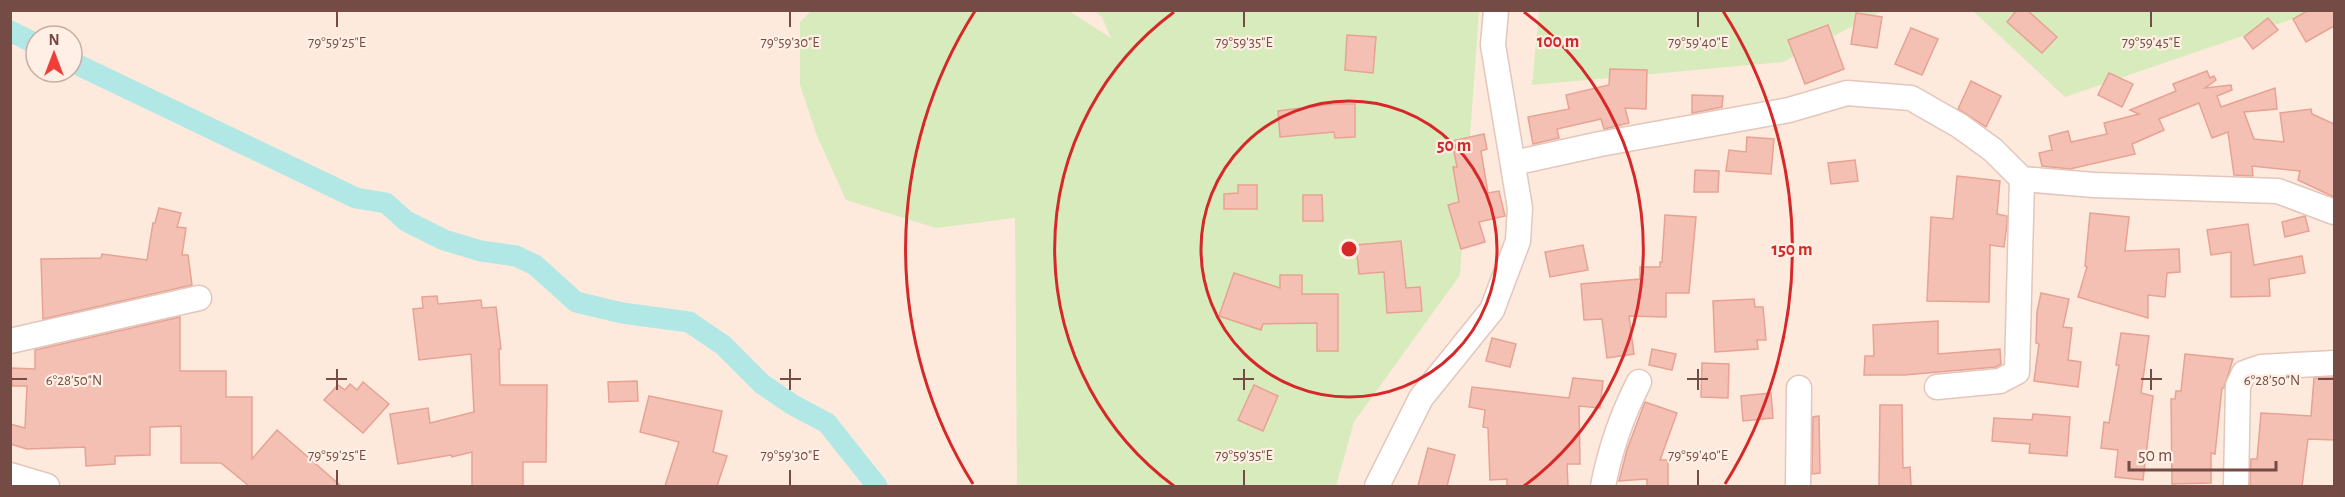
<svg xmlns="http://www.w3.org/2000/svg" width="2345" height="497" viewBox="0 0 2345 497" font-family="'Alegreya Sans',sans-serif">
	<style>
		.green { fill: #d8ebbc }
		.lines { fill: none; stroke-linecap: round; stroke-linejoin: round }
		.canal { stroke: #b1e7e4; stroke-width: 21 }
		.building { fill: #f4c0b3; stroke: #e7a293; stroke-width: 1.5 }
		.minor-casing { stroke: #e3c6bc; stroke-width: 27 }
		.minor { stroke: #fff; stroke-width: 24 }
		.ticks { fill: none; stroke: #744c45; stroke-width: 2 }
		.ring { fill: none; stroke: #d62828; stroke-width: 3 }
		.ticks-label { font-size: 15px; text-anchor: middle; fill: #744c45; stroke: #ffefe4; stroke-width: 4.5; stroke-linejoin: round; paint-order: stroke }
		.centre { fill: #d62828; stroke: #ffefe4; stroke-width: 3 }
		.ring-label { font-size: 18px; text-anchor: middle; font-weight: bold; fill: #d62828; stroke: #ffefe4; stroke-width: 4.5; stroke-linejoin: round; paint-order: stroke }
	</style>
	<rect width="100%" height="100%" fill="#fdeadd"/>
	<!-- green -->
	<g class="green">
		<polygon points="812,10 1069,11 1111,38 1102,17 1094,11 1479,11 1460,275 1354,422 1336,486 1017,486 1015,218 936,228 846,200 817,136 800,85 800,22"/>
		<polygon points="1539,11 1882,11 1783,62 1532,85"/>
		<polygon points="1973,11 2316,11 2065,97"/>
	</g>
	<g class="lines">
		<!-- canal -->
		<g class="canal">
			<polyline points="10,31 36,44"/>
			<polyline points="72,62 356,198 386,203 406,221 444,240 481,251 516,256 535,265 576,302 622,313 689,322 723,345 762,384 793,405 827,423 877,486"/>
		</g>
	</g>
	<!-- building -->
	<g class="building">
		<polygon points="2017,10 2027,10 2057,37 2042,53 2007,22"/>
		<polygon points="2309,10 2334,10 2334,26 2306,42 2293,19"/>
		<polygon points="1856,13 1882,17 1877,48 1851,44"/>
		<polygon points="2268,18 2278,30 2253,49 2244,37"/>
		<polygon points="1828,25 1844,69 1805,84 1788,40"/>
		<polygon points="1911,28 1938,39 1922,75 1895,64"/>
		<polygon points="1347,35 1376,37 1373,73 1345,70"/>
		<polygon points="1610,69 1647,70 1646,109 1625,108 1629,123 1604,129 1601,119 1557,129 1559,138 1533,144 1528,117 1569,109 1566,95 1609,85"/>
		<polygon points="2207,71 2210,78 2214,76 2216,80 2205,88 2231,85 2232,90 2217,96 2221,107 2275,88 2277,109 2244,112 2254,139 2284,142 2280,113 2311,109 2312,114 2334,124 2334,197 2298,180 2300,171 2252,166 2253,176 2234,175 2228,132 2212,138 2199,103 2159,119 2164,130 2132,144 2135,154 2070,169 2042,166 2039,153 2052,150 2049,136 2068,131 2071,142 2107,134 2104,123 2139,114 2130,110 2176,91 2173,84"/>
		<polygon points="2109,73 2133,84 2122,107 2098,95"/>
		<polygon points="1971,81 2001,96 1986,127 1958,109"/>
		<polygon points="1692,95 1723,96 1722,107 1692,113"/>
		<polygon points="1334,104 1355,104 1355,137 1335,138 1334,132 1280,137 1278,111"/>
		<polygon points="1484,134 1487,149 1481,151 1488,193 1499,191 1505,216 1479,222 1485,242 1461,249 1448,205 1459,202 1453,167 1457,167 1452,141"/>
		<polygon points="1747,137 1774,139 1771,174 1726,171 1729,150 1746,152"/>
		<polygon points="1855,160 1858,181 1831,184 1828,163"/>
		<polygon points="1695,170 1719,171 1718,192 1694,192"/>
		<polygon points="1957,176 2000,181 1997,214 2007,216 2007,224 2004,247 1990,245 1989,302 1927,301 1931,217 1953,219"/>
		<polygon points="1238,185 1257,185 1257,209 1224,209 1224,194 1238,193"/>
		<polygon points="1303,195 1322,195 1323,221 1303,221"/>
		<polygon points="159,208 181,213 177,227 186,228 182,255 188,255 192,285 43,319 41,259 101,258 102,254 147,260 153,223 155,223"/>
		<polygon points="2090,213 2129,217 2125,251 2179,249 2180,272 2167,273 2165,297 2148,295 2148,318 2078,297 2087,267 2085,266"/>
		<polygon points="1665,215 1696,217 1689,293 1666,293 1666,317 1629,316 1634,354 1607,358 1602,319 1584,320 1581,284 1640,279 1640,267 1660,267 1660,262 1662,262"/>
		<polygon points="2305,216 2309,231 2285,237 2282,222"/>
		<polygon points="2248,224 2254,265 2302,256 2305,273 2269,279 2270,296 2231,297 2231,252 2211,255 2207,230"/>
		<polygon points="1401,241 1406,288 1420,287 1422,311 1387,313 1384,272 1359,274 1356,245"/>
		<polygon points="1583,245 1588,270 1550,277 1545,252"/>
		<polygon points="1234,273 1280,288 1280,275 1302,275 1302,294 1338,294 1338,351 1317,351 1317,323 1263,324 1261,330 1219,316"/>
		<polygon points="2041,293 2069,299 2063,327 2072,328 2068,360 2081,362 2078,387 2034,381 2039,344 2036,343 2037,312"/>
		<polygon points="437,296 438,304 481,300 482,308 496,307 501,349 499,349 500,385 547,385 546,462 523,462 523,486 472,486 472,452 452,457 451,455 398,464 390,414 428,408 430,423 474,412 471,354 419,360 413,309 423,308 422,297"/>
		<polygon points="1754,299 1755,307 1763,307 1766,340 1757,340 1758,349 1715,352 1713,301"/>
		<polygon points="180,317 180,371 226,371 226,397 252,397 252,459 277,430 341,486 249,486 221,463 181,463 181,426 150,427 150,455 115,456 115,464 86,466 85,447 27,449 10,444 10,424 25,428 27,386 12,386 11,368 35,369 35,350"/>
		<polygon points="1938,321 1938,354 2000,349 2001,364 1996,367 1904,375 1864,375 1865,356 1874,356 1873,325"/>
		<polygon points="2121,333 2149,336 2141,393 2153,396 2143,480 2115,477 2118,450 2101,448 2104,422 2109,423 2119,365 2116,365"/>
		<polygon points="1492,338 1516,344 1510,367 1486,361"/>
		<polygon points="1652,349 1676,354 1672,370 1649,365"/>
		<polygon points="2185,354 2233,359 2224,388 2222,388 2215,454 2211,453 2211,483 2172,484 2171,399 2175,399 2176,391 2181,391"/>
		<polygon points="1702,363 1729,364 1728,398 1701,397"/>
		<polygon points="2334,377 2334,440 2308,439 2302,486 2250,486 2251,459 2257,459 2261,413 2311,416 2314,378"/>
		<polygon points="1573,378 1603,381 1600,408 1579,406 1580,464 1567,464 1568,486 1507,486 1507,479 1490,480 1488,428 1483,427 1485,410 1469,407 1472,387 1569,398"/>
		<polygon points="637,381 638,401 609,402 608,382"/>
		<polygon points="363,382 389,404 363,433 324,400 338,385 345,390 350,384 357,390"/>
		<polygon points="1254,385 1278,396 1263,431 1238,420"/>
		<polygon points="1771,393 1773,418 1743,421 1741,396"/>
		<polygon points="649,396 722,411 713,452 727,456 717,486 665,486 679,442 640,432"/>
		<polygon points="1645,402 1677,413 1660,460 1668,460 1668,486 1647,486 1647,479 1619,481 1627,450"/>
		<polygon points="1880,405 1902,405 1903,468 1910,467 1911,486 1879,486"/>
		<polygon points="2033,414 2070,417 2067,456 2029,453 2030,444 1992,441 1994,418 2032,420"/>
		<polygon points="1819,416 1820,473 1812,474 1813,417"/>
		<polygon points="1428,448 1455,455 1447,486 1418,486"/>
	</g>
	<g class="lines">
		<!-- minor casing -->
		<g class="minor-casing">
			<g id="minor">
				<polyline points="1514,163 1600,144 1789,110 1847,93 1911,98 1960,126 1993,150 2022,179 2094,185 2278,191 2334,212"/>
				<polyline points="10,341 199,298"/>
				<polyline points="1937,387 2000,381 2017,372 2022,179"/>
				<polyline points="10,475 47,486"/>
				<polyline points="1377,486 1421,398 1492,310 1518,241 1520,208 1493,45 1496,10"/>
				<path d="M1603 486C1610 450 1622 415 1639 382"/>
				<polyline points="1798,486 1799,388"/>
				<polyline points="2236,486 2238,386 2244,373 2261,367 2334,363"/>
			</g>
		</g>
		<!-- minor -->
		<use href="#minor" class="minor"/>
	</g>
	<!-- ticks -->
	<path class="ticks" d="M337 12V27M790 12V27M1244 12V27M1698 12V27M2151 12V27M337 369V390M790 369V390M1244 369V390M1698 369V390M2151 369V390M12 379H27M326 379H347M780 379H801M1233 379H1254M1687 379H1708M2141 379H2162M2318 379H2333M337 470V485M790 470V485M1244 470V485M1698 470V485"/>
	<!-- distance rings -->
	<g class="ring">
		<circle cx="1349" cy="249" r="148"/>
		<path d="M1174 486A295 295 0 0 1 1174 12M1524 12A295 295 0 0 1 1524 486"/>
		<path d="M973 484A443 443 0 0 1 975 11M1723 11A443 443 0 0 1 1725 484"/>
	</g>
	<g class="ticks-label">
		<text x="337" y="47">79°59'25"E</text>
		<text x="790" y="47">79°59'30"E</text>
		<text x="1244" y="47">79°59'35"E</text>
		<text x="1698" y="47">79°59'40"E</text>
		<text x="2151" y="47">79°59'45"E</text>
		<text x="74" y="385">6°28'50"N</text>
		<text x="2272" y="385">6°28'50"N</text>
		<text x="337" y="460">79°59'25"E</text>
		<text x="790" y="460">79°59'30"E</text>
		<text x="1244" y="460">79°59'35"E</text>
		<text x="1698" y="460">79°59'40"E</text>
	</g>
	<circle cx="1349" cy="249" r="9" class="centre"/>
	<g class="ring-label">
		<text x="1558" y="47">100 m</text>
		<text x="1454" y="151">50 m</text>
		<text x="1792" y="255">150 m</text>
	</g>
	<!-- border -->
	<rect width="2345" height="497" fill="none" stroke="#744c45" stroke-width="24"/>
	<!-- north arrow -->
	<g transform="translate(54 54)"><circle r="28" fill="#ffefe4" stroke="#c7aea4" stroke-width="1.5"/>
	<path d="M0-4.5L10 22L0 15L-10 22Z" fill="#ef3e3a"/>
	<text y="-9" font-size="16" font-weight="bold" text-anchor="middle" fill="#744c45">N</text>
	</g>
	<!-- scale -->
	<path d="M2129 461v9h147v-9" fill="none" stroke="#744c45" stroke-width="3"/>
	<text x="2138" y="461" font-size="18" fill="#744c45" stroke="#ffefe4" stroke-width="4.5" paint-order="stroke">50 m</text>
</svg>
